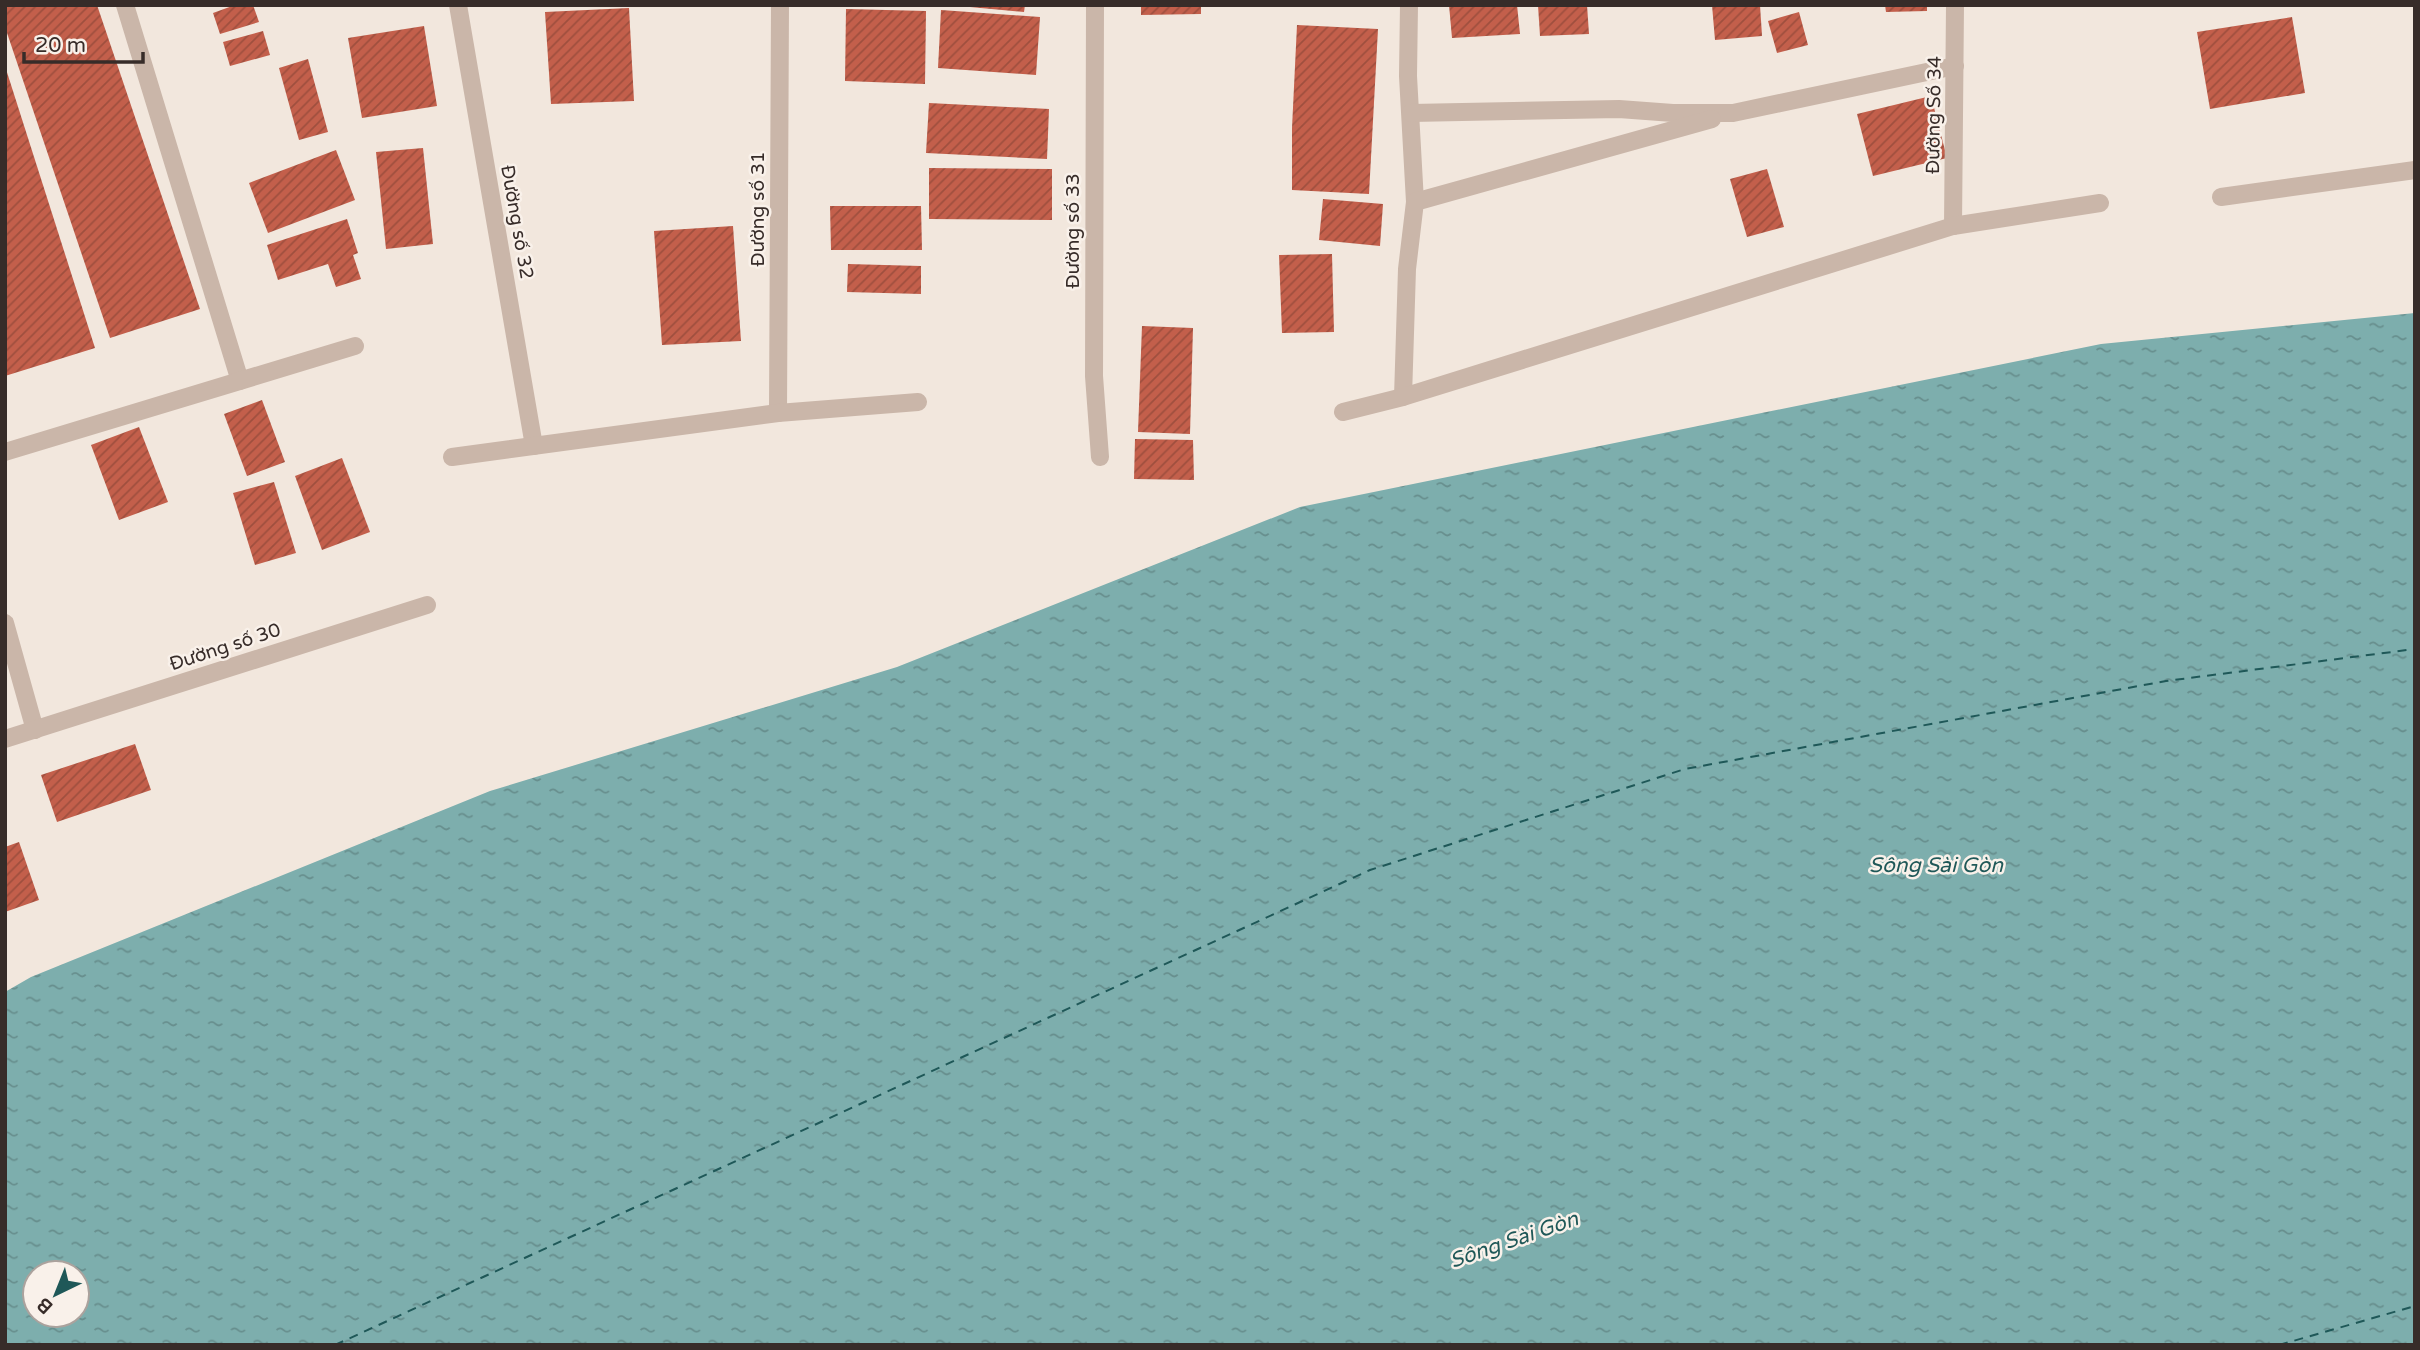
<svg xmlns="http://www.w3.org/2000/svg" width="2420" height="1350" viewBox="0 0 2420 1350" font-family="'Varela Round',sans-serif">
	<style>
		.water { fill: url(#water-ripples); fill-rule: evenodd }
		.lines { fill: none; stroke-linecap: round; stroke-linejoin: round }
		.ferry { stroke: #1f5858; stroke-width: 2; stroke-dasharray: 9 7; stroke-linecap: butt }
		.building { fill: url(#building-hatch) }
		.street { stroke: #cab6a9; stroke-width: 18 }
		.labels { text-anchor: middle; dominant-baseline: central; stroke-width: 5; stroke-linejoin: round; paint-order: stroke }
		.street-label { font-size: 19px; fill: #372c29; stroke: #f9f1ea }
		.water-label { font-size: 21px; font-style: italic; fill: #1f5858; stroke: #f9f1ea }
	</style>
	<defs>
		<pattern id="water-ripples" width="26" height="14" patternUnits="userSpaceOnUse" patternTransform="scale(1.75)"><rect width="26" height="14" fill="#7daead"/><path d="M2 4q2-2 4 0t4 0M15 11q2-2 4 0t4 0" fill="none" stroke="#678e8d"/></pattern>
		<pattern id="building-hatch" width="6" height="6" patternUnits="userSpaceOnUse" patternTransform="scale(1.75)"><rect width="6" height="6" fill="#c35f4b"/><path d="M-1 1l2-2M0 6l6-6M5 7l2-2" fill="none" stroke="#9f4f3e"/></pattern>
	</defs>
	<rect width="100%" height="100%" fill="#f2e7dd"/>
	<!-- water -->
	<path class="water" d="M2415 313V1345H5V992L31 977 490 791 897 667 1300 507 2101 344ZM35 1273H77V1315H35Z"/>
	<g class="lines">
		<!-- ferry -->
		<g class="ferry">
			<polyline points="335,1345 1370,870 1685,769 2166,681 2415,649"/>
			<polyline points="2279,1345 2415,1306"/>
		</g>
	</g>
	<!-- building -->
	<g class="building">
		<polygon points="5,5 97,5 200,309 110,338 5,27"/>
		<polygon points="235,5 253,5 259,22 220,34 213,13"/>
		<polygon points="970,5 1025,5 1024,12 970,7"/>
		<polygon points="1141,5 1201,5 1201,14 1141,15"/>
		<polygon points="1449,5 1517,5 1520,34 1452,38"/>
		<polygon points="1538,5 1587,5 1589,34 1540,36"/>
		<polygon points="1712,5 1760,5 1762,36 1715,40"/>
		<polygon points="1885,5 1927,5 1927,11 1886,12"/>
		<polygon points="629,8 634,101 551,104 545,12"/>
		<polygon points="846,9 926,11 925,84 845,81"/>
		<polygon points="941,10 1040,17 1036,75 938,68"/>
		<polygon points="1799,12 1808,45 1777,53 1768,21"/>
		<polygon points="2292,17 2305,93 2210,109 2197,32"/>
		<polygon points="1297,25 1378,29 1369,194 1292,190 1292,128"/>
		<polygon points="424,26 437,106 362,118 348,38"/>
		<polygon points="263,31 270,55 230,66 223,42"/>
		<polygon points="308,59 328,132 299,140 279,68"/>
		<polygon points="5,66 95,348 5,376"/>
		<polygon points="1931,96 1947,158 1873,176 1857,114"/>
		<polygon points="929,103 1049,109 1047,159 926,153"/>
		<polygon points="423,148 433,244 386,249 376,152"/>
		<polygon points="336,150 355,200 268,233 249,183"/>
		<polygon points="929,168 1052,169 1052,220 929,219"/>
		<polygon points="1767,169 1784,227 1747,237 1730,179"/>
		<polygon points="1323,199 1383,204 1380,246 1319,240"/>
		<polygon points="830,206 921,206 922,250 831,250"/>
		<polygon points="347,219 358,253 353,255 361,279 336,287 328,264 278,280 267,245"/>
		<polygon points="733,226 741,341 662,345 654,231"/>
		<polygon points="1332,254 1334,332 1282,333 1279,255"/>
		<polygon points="848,264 921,266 921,294 847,292"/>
		<polygon points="1142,326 1193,328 1190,434 1138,432"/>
		<polygon points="262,400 285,462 247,476 224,414"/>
		<polygon points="139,427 168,502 119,520 91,445"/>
		<polygon points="1135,439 1193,440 1194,480 1134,479"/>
		<polygon points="342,458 370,532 322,550 295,476"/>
		<polygon points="274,482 296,553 255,565 233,493"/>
		<polygon points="135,744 151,790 57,822 41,775"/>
		<polygon points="19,842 39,900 5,912 5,847"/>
	</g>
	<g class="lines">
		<!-- street -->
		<g class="street">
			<polyline points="125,5 240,381"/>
			<polyline points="458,5 534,446"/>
			<polyline points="1095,5 1094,376 1100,457"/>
			<polyline points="1409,5 1408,76 1415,202"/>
			<polyline points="1411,113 1619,109 1673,113 1733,113 1955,66"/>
			<polyline points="2221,197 2415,170"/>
			<polyline points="1953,226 1955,5"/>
			<polyline points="1403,397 1407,269 1415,202 1712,119"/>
			<polyline points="1343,412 1403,397 1953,226 2100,203"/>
			<polyline points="778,413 780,5"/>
			<polyline points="5,452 355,346"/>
			<polyline points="452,457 778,413 918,402"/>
			<polyline points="5,623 35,730"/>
			<polyline points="5,739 427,605"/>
		</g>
	</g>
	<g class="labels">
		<!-- street labels -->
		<g class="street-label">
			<text transform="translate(1934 115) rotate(-89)">Đường Số 34</text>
			<text transform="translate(758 209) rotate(-90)">Đường số 31</text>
			<text transform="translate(517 222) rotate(80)">Đường số 32</text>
			<text transform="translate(1073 231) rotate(-90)">Đường số 33</text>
			<text transform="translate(225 647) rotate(-18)">Đường số 30</text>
		</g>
		<!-- water labels -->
		<g class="water-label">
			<text x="1936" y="865">Sông Sài Gòn</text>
			<text transform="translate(1514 1240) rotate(-19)">Sông Sài Gòn</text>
		</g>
	</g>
	<!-- border -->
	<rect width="2420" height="1350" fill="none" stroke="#372c29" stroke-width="14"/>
	<!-- north arrow -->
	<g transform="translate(56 1294) rotate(223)"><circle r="33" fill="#f9f1ea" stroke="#aba29d" stroke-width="2"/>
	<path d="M0-5L12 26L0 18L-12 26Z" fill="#1f5858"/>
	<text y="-10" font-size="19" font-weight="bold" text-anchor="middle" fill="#372c29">B</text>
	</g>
	<!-- scale -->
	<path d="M24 52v10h119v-10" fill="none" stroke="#372c29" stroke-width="3.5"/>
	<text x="35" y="52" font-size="21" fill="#372c29" stroke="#f9f1ea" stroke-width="5" paint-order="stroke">20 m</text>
</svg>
